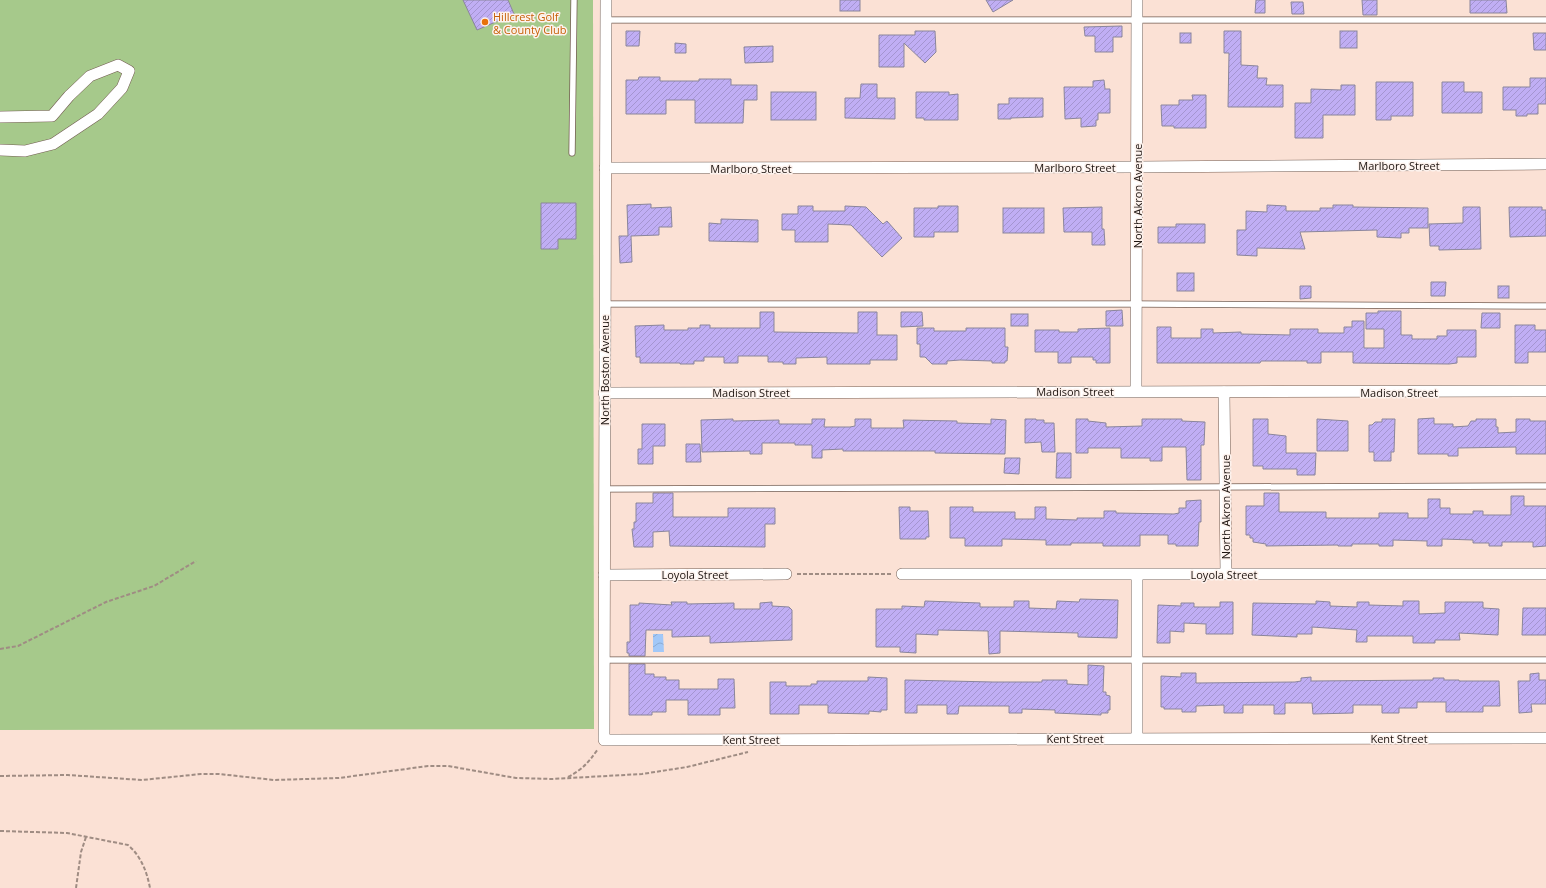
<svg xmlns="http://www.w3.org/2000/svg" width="1546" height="888" viewBox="0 0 1546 888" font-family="'Open Sans',sans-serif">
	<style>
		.grass { fill: #a6c98b }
		.water { fill: url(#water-waves) }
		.building { fill: url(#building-hatch); stroke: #8a859b }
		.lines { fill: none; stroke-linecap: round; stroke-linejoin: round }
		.lane-casing { stroke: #735d52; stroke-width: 7 }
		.street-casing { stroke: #735d52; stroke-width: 12 }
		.path { stroke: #9f8c83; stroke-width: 2; stroke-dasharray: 4 2; stroke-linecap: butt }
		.lane { stroke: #fff; stroke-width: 5.5 }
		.street { stroke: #fff; stroke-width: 11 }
		.food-dot { fill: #e8710a; stroke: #fdf2ed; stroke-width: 1.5 }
		.labels { text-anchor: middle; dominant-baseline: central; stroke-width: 3; stroke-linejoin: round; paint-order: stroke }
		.food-label { font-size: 11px; fill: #c56008; stroke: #fdf2ed; text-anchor: start }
		.street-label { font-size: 11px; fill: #1c130f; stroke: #fdf2ed }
	</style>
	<defs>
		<pattern id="water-waves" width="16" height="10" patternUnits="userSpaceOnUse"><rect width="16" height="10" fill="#a2c8f8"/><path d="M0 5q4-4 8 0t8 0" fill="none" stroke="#8babd3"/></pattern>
		<pattern id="building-hatch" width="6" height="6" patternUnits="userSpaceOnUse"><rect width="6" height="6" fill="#c0aef4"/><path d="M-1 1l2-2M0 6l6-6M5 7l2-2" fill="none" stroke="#a495d0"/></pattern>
	</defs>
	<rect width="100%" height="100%" fill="#fbe1d5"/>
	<!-- grass -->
	<polygon class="grass" points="0,0 593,0 594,729 0,730"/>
	<!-- water -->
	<polygon class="water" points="653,634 663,634 664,652 653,652"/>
	<!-- building -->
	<g class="building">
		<polygon points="463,0 508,0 514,14 477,30"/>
		<rect x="840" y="0" width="20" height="11"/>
		<polygon points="986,0 1013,0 993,12"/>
		<polygon points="1256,0 1265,0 1265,13 1255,13"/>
		<polygon points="1362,0 1377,0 1377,15 1363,15"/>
		<polygon points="1470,0 1506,0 1507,13 1470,13"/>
		<polygon points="1291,2 1303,2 1304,14 1292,14"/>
		<polygon points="1122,26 1122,37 1113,37 1113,52 1095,52 1095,36 1085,36 1084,27"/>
		<polygon points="626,31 640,31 639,46 626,46"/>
		<polygon points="915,31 935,31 936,52 925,63 904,43 904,67 879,67 879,35 915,35"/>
		<polygon points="1224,31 1241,31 1241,65 1258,66 1257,78 1267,78 1266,85 1283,85 1283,107 1228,107 1229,53 1224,53"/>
		<rect x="1340" y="31" width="17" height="17"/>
		<rect x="1180" y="33" width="11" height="10"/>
		<polygon points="1533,33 1546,33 1546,50 1534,50"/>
		<polygon points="675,43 686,44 686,53 675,53"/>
		<polygon points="773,46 773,62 745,63 744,47"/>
		<polygon points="639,77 660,77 660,81 699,81 699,79 731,79 731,85 757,85 757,100 744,100 743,123 695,123 695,100 666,100 666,114 626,114 626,80 638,80"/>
		<polygon points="1530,78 1546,78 1546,104 1538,104 1538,114 1527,114 1527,116 1516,116 1516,110 1503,110 1503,87 1530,87"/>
		<polygon points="1104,80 1105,89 1110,89 1110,113 1098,113 1098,120 1096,120 1096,126 1081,127 1081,118 1065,119 1064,87 1093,87 1093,81"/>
		<polygon points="1376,82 1413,82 1413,116 1391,116 1391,120 1376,120"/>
		<polygon points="1442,82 1464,82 1464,92 1482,92 1482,113 1442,113"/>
		<polygon points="861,84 877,84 877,98 895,98 895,119 845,118 845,98 860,98"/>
		<polygon points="1341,85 1355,85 1355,115 1323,115 1323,138 1295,138 1295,103 1311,103 1311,89 1341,90"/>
		<rect x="771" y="92" width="45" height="28"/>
		<polygon points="916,92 949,92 949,95 958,94 958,120 924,120 924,118 916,118"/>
		<polygon points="1192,95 1206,95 1206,128 1174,128 1174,126 1162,126 1161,105 1179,105 1179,100 1193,100"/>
		<polygon points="1009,98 1043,98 1043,117 1011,118 1011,119 998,119 998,104 1009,104"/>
		<polygon points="541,203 576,203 576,239 558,239 558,249 541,249"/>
		<polygon points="651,204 651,208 671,207 672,227 659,227 659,235 631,236 632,262 620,263 619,236 628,236 627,205"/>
		<polygon points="1267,205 1286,206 1286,211 1320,211 1320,208 1333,208 1333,205 1353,205 1353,207 1428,208 1428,228 1409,228 1409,233 1401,233 1401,238 1377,237 1377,230 1300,232 1305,249 1257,248 1257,256 1237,255 1237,230 1246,230 1246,211 1267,212"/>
		<polygon points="798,206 813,206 813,211 845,211 845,206 866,207 883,224 887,221 902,238 882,257 851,225 828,224 828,242 795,242 795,230 782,230 782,214 798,214"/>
		<polygon points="938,206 958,206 958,232 934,232 934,237 914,237 914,208 938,208"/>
		<polygon points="1102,207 1102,229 1104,229 1105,245 1092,245 1092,232 1064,232 1063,208"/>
		<polygon points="1463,207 1480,207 1481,249 1439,250 1439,246 1430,246 1429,224 1463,223"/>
		<polygon points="1509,207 1542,207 1542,210 1546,210 1546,236 1510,237"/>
		<rect x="1003" y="208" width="41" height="25"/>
		<polygon points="721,219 758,220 758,242 709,241 709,223 721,224"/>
		<polygon points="1176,224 1205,224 1205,243 1158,243 1158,227 1176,227"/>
		<rect x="1177" y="273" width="17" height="18"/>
		<polygon points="1431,282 1446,282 1445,296 1431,296"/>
		<polygon points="1300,286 1311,286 1311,298 1300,299"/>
		<rect x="1498" y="286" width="11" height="12"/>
		<polygon points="1122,310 1123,326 1106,326 1106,311"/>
		<polygon points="1378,311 1401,311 1401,335 1412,335 1412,339 1437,339 1437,336 1447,336 1447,330 1476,330 1476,357 1457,357 1457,363 1449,364 1353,363 1353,352 1321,352 1321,363 1307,363 1307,361 1261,361 1260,363 1157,363 1157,327 1171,327 1171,338 1201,338 1201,329 1213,329 1213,333 1241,332 1241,334 1290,335 1290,329 1318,329 1318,333 1344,333 1344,327 1352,327 1352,321 1364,321 1364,348 1384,348 1384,329 1366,329 1366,313 1378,313"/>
		<polygon points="760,312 774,312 774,332 858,333 858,312 877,312 877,335 897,335 897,360 870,360 870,364 827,364 827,357 796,358 796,364 783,364 783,362 768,362 768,356 738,356 738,363 724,363 724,357 704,357 704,361 694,361 694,364 680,364 680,363 640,363 640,357 636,357 635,326 664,325 664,330 688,330 688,328 700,328 700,325 710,325 710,328 760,328"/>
		<polygon points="901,312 922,312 923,326 901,327"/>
		<polygon points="1482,313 1500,313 1500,328 1481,328"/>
		<rect x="1011" y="314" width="17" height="12"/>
		<polygon points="1515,325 1535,325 1535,330 1546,330 1546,352 1528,352 1528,363 1515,363"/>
		<polygon points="917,328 934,328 934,331 966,331 966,328 1005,328 1005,347 1008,347 1007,361 1005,361 1005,363 992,363 992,361 960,360 947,361 947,364 932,364 925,357 920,357 920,344 917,344"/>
		<polygon points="1110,328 1110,363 1096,363 1096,360 1093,360 1093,357 1071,357 1071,363 1058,363 1058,352 1035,352 1035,330 1059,330 1059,332 1078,332 1078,329"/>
		<polygon points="1434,418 1434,424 1453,424 1453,427 1468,426 1471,421 1476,421 1476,419 1496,419 1496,427 1498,427 1498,433 1516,432 1516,419 1530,419 1530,421 1546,421 1546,454 1516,454 1516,447 1458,448 1458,456 1448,456 1448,454 1418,454 1418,419"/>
		<polygon points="733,419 733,421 779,420 779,424 812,424 812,419 825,419 824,427 850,427 855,426 855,419 871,419 871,428 904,428 903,420 957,421 957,423 991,424 991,419 1006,420 1005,454 935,453 935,451 843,451 843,449 822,450 822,458 812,458 812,445 795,445 795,443 762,443 762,454 750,454 750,451 702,452 701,420"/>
		<polygon points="1025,419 1036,419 1036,420 1044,420 1044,423 1054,423 1055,452 1042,452 1041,442 1025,443"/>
		<polygon points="1076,419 1088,419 1088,421 1106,423 1106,427 1142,426 1142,419 1182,419 1182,421 1205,422 1204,445 1201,445 1201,480 1187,480 1186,447 1162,447 1162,461 1150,461 1150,458 1121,458 1121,448 1088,448 1088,453 1076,453"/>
		<polygon points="1253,419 1268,419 1268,434 1286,436 1286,453 1316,453 1315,475 1297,475 1297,469 1263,469 1263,466 1253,466"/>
		<polygon points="1317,419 1348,421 1348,451 1317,451"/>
		<polygon points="1382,419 1395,419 1394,452 1391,452 1391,461 1374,461 1374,452 1369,452 1369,425 1372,425 1375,422 1382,422"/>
		<polygon points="642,424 665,424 665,446 653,446 653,464 638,464 638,449 642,449"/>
		<polygon points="686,444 700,444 701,462 686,462"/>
		<polygon points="1057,453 1071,453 1071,478 1056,478"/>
		<polygon points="1005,458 1020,458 1019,474 1004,473"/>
		<polygon points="653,493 673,493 673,517 728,517 728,508 775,508 775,524 765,524 765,547 670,546 669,531 653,532 653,547 634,547 632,529 634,529 634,522 636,522 636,503 653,503"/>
		<polygon points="1264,493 1279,493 1279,512 1326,512 1326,518 1379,518 1379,513 1408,513 1408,518 1428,518 1428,499 1440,499 1440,508 1450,508 1450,514 1473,514 1473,511 1483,511 1483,515 1511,515 1511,496 1524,496 1524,506 1546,506 1546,546 1533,547 1533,542 1502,542 1502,546 1489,546 1489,543 1473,543 1473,540 1442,539 1442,546 1427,546 1427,541 1393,540 1393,546 1379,546 1379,544 1352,544 1352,546 1338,546 1338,545 1266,546 1266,544 1253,542 1253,538 1250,538 1250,535 1246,535 1246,506 1264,506"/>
		<polygon points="1201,500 1201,522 1199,522 1198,546 1176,546 1176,544 1168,544 1168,535 1140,535 1140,546 1103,546 1103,543 1071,543 1071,545 1046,545 1046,540 1002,539 1002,546 965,546 965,538 950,538 950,507 973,507 973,512 1015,512 1015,519 1035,519 1035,507 1046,507 1046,519 1077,520 1077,518 1104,518 1104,511 1116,511 1116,513 1174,514 1179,513 1179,508 1186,508 1186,501"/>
		<polygon points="899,507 910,507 910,511 928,511 929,537 926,537 926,539 900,539"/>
		<polygon points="1080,599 1118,600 1117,638 1078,637 1078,633 1000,631 1000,653 989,654 988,631 938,630 938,635 916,634 916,653 900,652 900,647 876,647 876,609 902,609 902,606 924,607 925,601 980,603 980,607 1014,607 1014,601 1029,601 1029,608 1056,609 1057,601 1079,602"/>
		<polygon points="1316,601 1330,602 1330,606 1357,607 1357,602 1369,602 1369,605 1403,606 1403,601 1419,601 1419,614 1445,613 1445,602 1483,602 1483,608 1499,609 1498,635 1459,633 1460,640 1435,640 1435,643 1413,643 1413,636 1367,636 1367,642 1356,642 1357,630 1312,627 1312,634 1297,634 1297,637 1252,635 1253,603 1316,604"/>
		<polygon points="671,602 687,602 687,604 734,603 734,609 760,609 760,603 772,602 772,606 789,607 792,610 792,640 710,643 710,636 672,637 672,630 646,630 645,656 629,656 629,653 627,653 627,642 630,642 630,605 639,605 639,603 672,605"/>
		<polygon points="1220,602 1233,602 1233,634 1206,634 1206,624 1184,623 1184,632 1170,631 1170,643 1157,643 1158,605 1181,606 1181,603 1194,603 1194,607 1220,607"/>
		<polygon points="1523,608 1546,608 1546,635 1522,635"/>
		<polygon points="629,664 645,664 645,674 654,674 654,677 666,677 666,680 679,680 679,689 718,689 718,679 734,679 735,708 720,708 720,715 688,715 688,700 666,700 666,712 652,712 652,715 629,715"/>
		<polygon points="1088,665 1104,666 1103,692 1106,692 1106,695 1110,696 1110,710 1108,710 1108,713 1101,713 1101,715 1055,713 1055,710 1022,709 1022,713 1009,713 1009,706 959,706 958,714 947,714 947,705 917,705 917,713 905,713 905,680 993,682 1042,682 1042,680 1067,680 1067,684 1088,685"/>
		<polygon points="1181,673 1196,673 1196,683 1295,682 1301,681 1301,678 1311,677 1311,681 1433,680 1433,678 1444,678 1444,680 1459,680 1459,681 1499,681 1500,706 1483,706 1483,712 1446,712 1446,702 1417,702 1417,708 1399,708 1399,713 1382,713 1382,705 1353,705 1353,713 1313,714 1312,703 1285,703 1285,714 1274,714 1274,705 1243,705 1243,713 1224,713 1224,705 1196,706 1196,712 1182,712 1182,709 1164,709 1164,707 1161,707 1161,676 1181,677"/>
		<polygon points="1539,673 1539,680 1546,680 1546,704 1531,704 1532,712 1519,713 1518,681 1530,681 1530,674"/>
		<polygon points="868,677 887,678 887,710 881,710 881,712 869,711 869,714 828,713 828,705 799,705 799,714 770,714 770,682 786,682 786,686 811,686 811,684 817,684 817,681 868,681"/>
	</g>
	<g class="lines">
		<!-- lane casing -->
		<g class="lane-casing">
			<g id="lane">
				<polyline points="606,20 1546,20"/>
				<polyline points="572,153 574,0"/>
				<polyline points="605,304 1137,304 1546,306"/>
				<polyline points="604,489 1546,486"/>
				<polyline points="604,660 1546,660"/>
			</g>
		</g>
		<!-- street casing -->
		<g class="street-casing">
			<g id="street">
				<polyline points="606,0 604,740 1546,738"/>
				<polyline points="0,117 52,116 69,96 90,76 118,65 129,71 122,88 98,114 53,144 25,151 0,150"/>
				<polyline points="605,168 1137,167 1546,164"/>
				<polyline points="1136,391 1137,0"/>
				<polyline points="1224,392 1226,574"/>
				<polyline points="604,393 1546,391"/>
				<polyline points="902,574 1546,574"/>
				<polyline points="604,575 786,574"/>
				<polyline points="1137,738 1137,575"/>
			</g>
		</g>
		<!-- path -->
		<g class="path">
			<polyline points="797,574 891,574"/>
			<polyline points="0,649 18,646 106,602 154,586 196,561"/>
			<polyline points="0,776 68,775 142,780 201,774 219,774 274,780 307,779 339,778 428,766 448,766 516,778 552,779 642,774 687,767 748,752"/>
			<path d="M568 777C583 769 588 763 598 749"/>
			<path d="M0 831 67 833 128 845C141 856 147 872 150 888"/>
			<polyline points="76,888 81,852 86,837"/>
		</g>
		<!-- lane -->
		<use href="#lane" class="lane"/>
		<!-- street -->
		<use href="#street" class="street"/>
	</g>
	<!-- markers -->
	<circle class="food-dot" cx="485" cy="22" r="4"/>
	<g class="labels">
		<!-- food labels -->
		<g class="food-label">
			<text x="493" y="16">Hillcrest Golf<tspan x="493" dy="13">&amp; County Club</tspan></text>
		</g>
		<!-- street labels -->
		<g class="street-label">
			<text x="1399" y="165">Marlboro Street</text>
			<text x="1075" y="167">Marlboro Street</text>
			<text x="751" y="168">Marlboro Street</text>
			<text transform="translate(1137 196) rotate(-90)">North Akron Avenue</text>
			<text transform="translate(604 370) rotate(-90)">North Boston Avenue</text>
			<text x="1075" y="391">Madison Street</text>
			<text x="751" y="392">Madison Street</text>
			<text x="1399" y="392">Madison Street</text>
			<text transform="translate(1225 507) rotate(-90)">North Akron Avenue</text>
			<text x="695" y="574">Loyola Street</text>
			<text x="1224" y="574">Loyola Street</text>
			<text x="1075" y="738">Kent Street</text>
			<text x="1399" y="738">Kent Street</text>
			<text x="751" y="739">Kent Street</text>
		</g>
	</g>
</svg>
